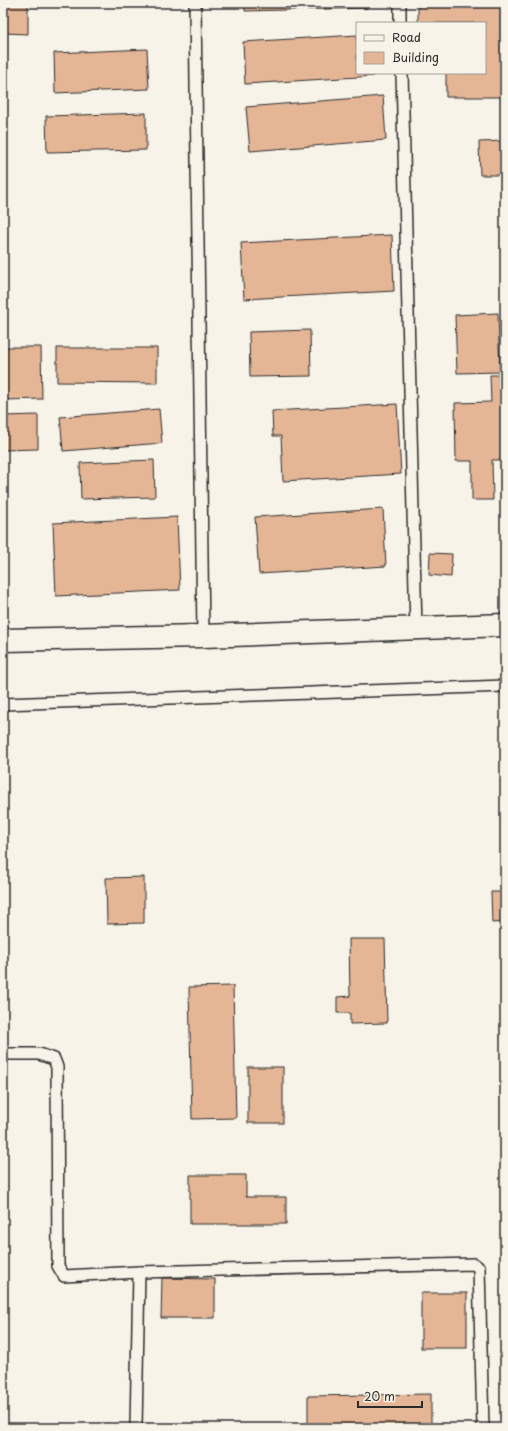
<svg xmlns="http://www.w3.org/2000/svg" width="508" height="1431" viewBox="0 0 508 1431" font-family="'Playpen Sans',sans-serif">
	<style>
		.building { fill: #e5b696; stroke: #2b2b2b }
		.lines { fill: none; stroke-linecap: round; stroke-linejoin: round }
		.service-casing { stroke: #2b2b2b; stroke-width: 14 }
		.secondary-casing { stroke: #2b2b2b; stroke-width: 25 }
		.service { stroke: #f7f3e8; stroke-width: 11 }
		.secondary { stroke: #f7f3e8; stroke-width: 22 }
	</style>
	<rect width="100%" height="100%" fill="#f7f3e8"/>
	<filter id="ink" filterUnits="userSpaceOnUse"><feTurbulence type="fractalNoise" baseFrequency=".025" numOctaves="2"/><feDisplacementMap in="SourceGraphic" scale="8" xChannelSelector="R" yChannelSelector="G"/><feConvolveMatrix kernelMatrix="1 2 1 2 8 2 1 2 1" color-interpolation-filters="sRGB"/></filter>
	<g filter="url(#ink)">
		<!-- building -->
		<g class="building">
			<polygon points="3,3 28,3 28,34 3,33"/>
			<polygon points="245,3 367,3 367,8 245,11"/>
			<polygon points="418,3 505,3 505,97 446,97 446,73 485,73 485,23 418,23"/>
			<polygon points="357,35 357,73 373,73 374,76 245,84 243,42"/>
			<polygon points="147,49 149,89 55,93 54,53"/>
			<polygon points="383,96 386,140 250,151 246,107"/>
			<polygon points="146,113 146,150 47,152 46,116"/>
			<polygon points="505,141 505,175 480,175 479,142"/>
			<polygon points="392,235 394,291 244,299 241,243"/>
			<polygon points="498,313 500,372 457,373 455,315"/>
			<polygon points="310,330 311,376 250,377 249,332"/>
			<polygon points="3,347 41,347 42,399 3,400"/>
			<polygon points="57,348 157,348 157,383 57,382"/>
			<polygon points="490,375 505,375 505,460 492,460 493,500 472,500 472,461 456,461 455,403 491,402"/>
			<polygon points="397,404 401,474 283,481 281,436 273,436 272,411"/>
			<polygon points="159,409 162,443 63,451 60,417"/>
			<polygon points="38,415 38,449 3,450 3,416"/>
			<polygon points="154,460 155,497 81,499 80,463"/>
			<polygon points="383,509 386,566 259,574 255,517"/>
			<polygon points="177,517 180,590 56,596 53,523"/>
			<polygon points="430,553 452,554 451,577 429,575"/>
			<polygon points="144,877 144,923 107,924 106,878"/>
			<polygon points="491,892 505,892 505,922 492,923"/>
			<polygon points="349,939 385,939 387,1023 350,1024 350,1013 337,1013 337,997 350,996"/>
			<polygon points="233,986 236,1118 192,1119 189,987"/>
			<rect x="248" y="1067" width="35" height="56"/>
			<polygon points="190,1175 246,1175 246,1197 286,1197 286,1224 190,1224"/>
			<polygon points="162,1278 215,1279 215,1318 161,1318"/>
			<rect x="421" y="1293" width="46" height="55"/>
			<polygon points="431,1394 431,1428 308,1428 308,1396"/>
		</g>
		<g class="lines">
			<!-- service casing -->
			<g class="service-casing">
				<g id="service">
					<polyline points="195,3 203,636"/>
					<polyline points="400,3 400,23"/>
					<polyline points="402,73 416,629"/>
					<polyline points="3,704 505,686"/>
					<polyline points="3,1054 39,1054 54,1059 57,1067 58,1266 64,1276 139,1272 474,1264 479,1268 483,1428"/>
					<polyline points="136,1428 139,1272"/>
				</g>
			</g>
			<!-- secondary casing -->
			<g class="secondary-casing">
				<polyline id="secondary" points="3,640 203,636 505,625"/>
			</g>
			<!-- service -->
			<use href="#service" class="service"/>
			<!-- secondary -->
			<use href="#secondary" class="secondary"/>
		</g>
	</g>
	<!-- margin -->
	<rect width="508" height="1431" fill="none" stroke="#f7f3e8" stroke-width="16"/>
	<rect x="8" y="8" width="492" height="1415" fill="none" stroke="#2b2b2b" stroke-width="1.5" filter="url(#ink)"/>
	<!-- legend -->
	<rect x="356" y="22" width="130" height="52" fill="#f7f3e8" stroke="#a5a39c"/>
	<rect x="364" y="35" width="20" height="6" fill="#f7f3e8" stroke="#a5a39c"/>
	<text x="392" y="42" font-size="12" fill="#2b2b2b">Road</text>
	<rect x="364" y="52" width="20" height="12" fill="#e5b696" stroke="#a5a39c"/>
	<text x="392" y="62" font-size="12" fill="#2b2b2b">Building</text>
	<!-- scale -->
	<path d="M358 1401v6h64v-6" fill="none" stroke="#2b2b2b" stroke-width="2"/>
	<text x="364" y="1401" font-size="12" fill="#2b2b2b" stroke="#f7f3e8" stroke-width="3" paint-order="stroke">20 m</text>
</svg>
